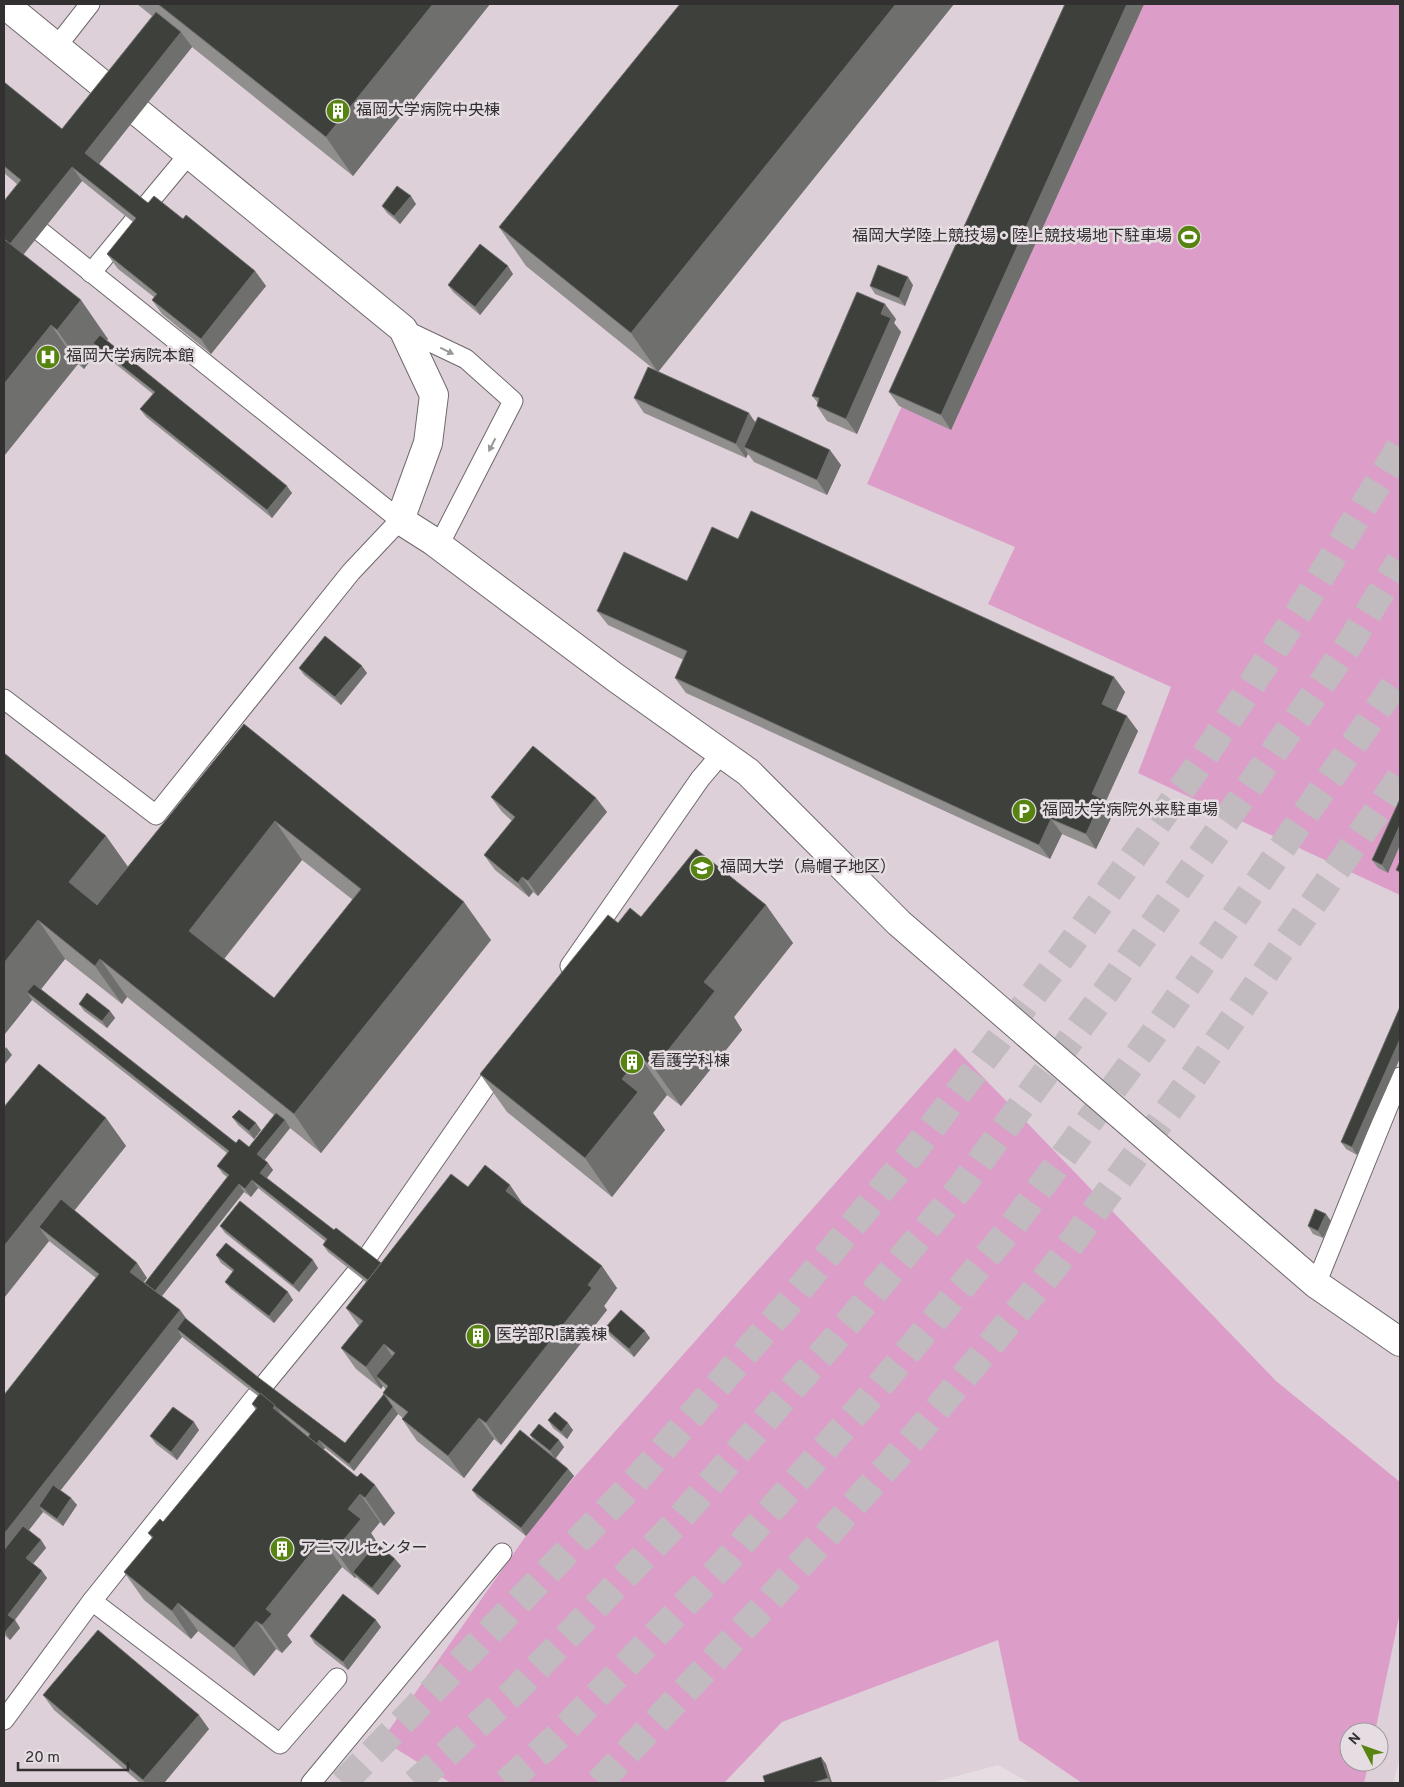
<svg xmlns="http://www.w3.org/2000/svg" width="1404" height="1787" viewBox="0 0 1404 1787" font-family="Overpass,'Noto Sans JP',sans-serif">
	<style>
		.built { fill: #ded0d9; fill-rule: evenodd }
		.grass { fill: #dc9ec8 }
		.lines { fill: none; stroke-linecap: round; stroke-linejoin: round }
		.highway-tunnel { stroke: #c1babf; stroke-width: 28; stroke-dasharray: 28 14; stroke-linecap: butt }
		.lane-casing { stroke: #6e686c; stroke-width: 21 }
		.secondary-casing { stroke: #6e686c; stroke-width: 30 }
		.lane { stroke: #fff; stroke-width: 19 }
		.secondary { stroke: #fff; stroke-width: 28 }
		.wall { fill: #918e8e; fill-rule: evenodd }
		.shaded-wall { fill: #6f6f6d }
		.building { fill: #3d403b; stroke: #6f6f6d; fill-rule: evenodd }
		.oneway { fill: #999898 }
		.labels { text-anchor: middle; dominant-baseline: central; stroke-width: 5; stroke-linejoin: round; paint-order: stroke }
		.poi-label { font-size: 16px; fill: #333032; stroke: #e5dde2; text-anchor: start }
	</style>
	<rect width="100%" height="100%" fill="#e5dde2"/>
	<!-- built -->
	<path class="built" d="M4 4H1400V1757L1393 1783H1030L998 1765 931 1783H4ZM1349 1732H1379V1762H1349Z"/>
	<!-- grass -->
	<g class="grass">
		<polygon points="1082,4 1400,4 1400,895 1138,773 1171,687 988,604 1015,547 867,484"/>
		<polygon points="955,1048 1276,1381 1400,1482 1400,1612 1375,1732 1349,1732 1349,1762 1369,1762 1364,1783 1082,1783 1019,1740 998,1640 782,1722 724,1783 451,1783 382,1740 540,1516"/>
	</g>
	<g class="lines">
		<!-- highway-tunnel -->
		<g class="highway-tunnel">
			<polyline points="343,1783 633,1484 786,1306 916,1148 1061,958 1198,766 1299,612 1400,447"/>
			<polyline points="415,1783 514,1692 675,1524 829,1346 961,1187 1105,993 1348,646 1400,561"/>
			<polyline points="506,1783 557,1737 721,1567 877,1389 1010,1229 1152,1036 1400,677"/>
			<polyline points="599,1783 764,1606 921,1429 1055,1266 1197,1071 1400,778"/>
		</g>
		<!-- lane casing -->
		<g class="lane-casing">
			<g id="lane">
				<polyline points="57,46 90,4"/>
				<polyline points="145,207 189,154"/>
				<polyline points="91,273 133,222"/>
				<polyline points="403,329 466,359 513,401 439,545"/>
				<polyline points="4,699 156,815 351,572 400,520 41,232"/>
				<polyline points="570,966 700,779 722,753"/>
				<polyline points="368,1256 501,1064"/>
				<polyline points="1316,1284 1400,1077"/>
				<polyline points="264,1385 355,1274"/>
				<polyline points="92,1601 280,1744 337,1678"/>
				<polyline points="4,1720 92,1601 256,1396"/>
				<polyline points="311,1783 502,1553"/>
			</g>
		</g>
		<!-- secondary casing -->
		<g class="secondary-casing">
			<g id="secondary">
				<polyline points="4,4 113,93"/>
				<polyline points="139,113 403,329 434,395 428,443 400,520 433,541 616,678 748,772 899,923 1316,1284 1400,1342"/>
			</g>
		</g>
		<!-- lane -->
		<use href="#lane" class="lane"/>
		<!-- secondary -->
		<use href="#secondary" class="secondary"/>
	</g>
	<!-- wall -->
	<g class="wall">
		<polygon points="137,4 490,4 353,176 192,47 99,164 148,203 183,219 255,271 266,286 211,354 162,314 152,300 154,297 118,269 107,254 133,222 82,181 23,255 108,339 106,340 292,493 272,518 146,417 140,409 153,394 98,350 84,369 78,364 4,456 4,201 17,184 4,173 4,82 62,129 152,16"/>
		<polygon points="954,4 658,372 841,465 827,495 754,462 748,454 746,458 644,413 634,398 656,371 526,266 499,227"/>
		<polygon points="1065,4 1144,4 951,430 899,406 889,392"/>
		<polygon points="416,204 400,224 387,213 382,206"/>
		<polygon points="513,274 480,315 453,292 448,285"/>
		<polygon points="913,285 905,306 875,294 870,286"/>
		<polygon points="896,319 894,323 901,332 857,434 827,421 817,406 818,403 812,396"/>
		<polygon points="738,539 1114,677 1125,692 1116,711 1138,731 1105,803 1113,814 1096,849 1062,834 1050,859 686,693 675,678 684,660 608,625 597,611 687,581"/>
		<polygon points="299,668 367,673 341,705 304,675"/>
		<path d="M244 724 491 940 321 1153 290 1128 264 1160 273 1170 267 1178 334 1230 381 1263 468 1187 524 1205 617 1288 604 1306 607 1310 501 1445 494 1439 464 1478 417 1441 402 1419 403 1418 398 1414 354 1471 325 1448 323 1449 395 1513 384 1526 380 1522 371 1533 379 1546 395 1559 401 1566 378 1595 358 1579 356 1577 355 1578 342 1567 287 1635 292 1642 282 1653 276 1649 254 1676 198 1631 191 1639 144 1600 124 1572 152 1538 148 1533 163 1522 256 1410 252 1404 258 1396 182 1337 60 1490 71 1498 77 1505 63 1526 43 1512 29 1530 41 1540 46 1548 33 1564 47 1578 15 1620 20 1628 10 1640 4 1635V1395L96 1278 49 1241 4 1298V1107L106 1118 126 1146 74 1211 137 1263 147 1278 144 1282 145 1283 227 1177 223 1174 217 1166 227 1153 32 1000 4 1035V753L106 836 128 867ZM302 860 353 900 274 998 224 959ZM65 959 122 1004 127 997 274 1115 249 1147 236 1143 41 989ZM258 1188 325 1241 323 1245 328 1252 366 1282 346 1308 359 1326 341 1348 356 1369 381 1389 383 1386 386 1390 384 1394 345 1443 259 1378 185 1318 180 1310 162 1296 244 1192 251 1197ZM285 1418 308 1436V1437Z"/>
		<polygon points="491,797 596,798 607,812 538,896 533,892 529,897 495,870 484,855 512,821 502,812"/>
		<polygon points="1400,799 1388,873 1378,868 1372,860"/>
		<polygon points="766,905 793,943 734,1017 742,1030 681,1106 667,1095 653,1113 665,1130 612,1197 507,1112 480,1074 618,923 641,917"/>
		<polygon points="79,1004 110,1011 115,1018 107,1028 84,1011"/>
		<polygon points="1400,1007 1400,1058 1357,1155 1346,1149 1341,1142"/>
		<polygon points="232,1117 261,1130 254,1139 238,1125"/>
		<polygon points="1331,1221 1323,1238 1313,1234 1308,1226"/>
		<polygon points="220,1226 318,1268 299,1292 225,1233"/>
		<polygon points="216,1255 293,1300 274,1323 231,1289 225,1282 233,1272 221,1263"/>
		<polygon points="605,1328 650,1338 634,1357 610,1336"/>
		<polygon points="548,1420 573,1430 567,1439 553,1428"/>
		<polygon points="199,1430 177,1460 156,1444 150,1436"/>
		<polygon points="530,1435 559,1440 564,1447 556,1458 568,1469 574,1476 526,1536 477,1497 472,1490 534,1441"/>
		<polygon points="381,1627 348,1670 315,1644 310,1636"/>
		<polygon points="43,1695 209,1729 164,1783 140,1783 54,1710"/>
		<polygon points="821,1757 826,1764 832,1783 765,1783"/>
	</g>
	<!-- shaded-wall -->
	<g class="shaded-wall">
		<polygon points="433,4 490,4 353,176 326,137"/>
		<polygon points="896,4 954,4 658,372 631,333"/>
		<polygon points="1127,4 1144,4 951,430 941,415"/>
		<polygon points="181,32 192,47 96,168 85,153"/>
		<polygon points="72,167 82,181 15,265 5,250"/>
		<polygon points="411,196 416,204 400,224 394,216"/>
		<polygon points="508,266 513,274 480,315 475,307"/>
		<polygon points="255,271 266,286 211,354 201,339"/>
		<polygon points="908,277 913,285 905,306 899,298"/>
		<polygon points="81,300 108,339 100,348 93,343 98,350 84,369 57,330"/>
		<polygon points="885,304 896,319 894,323 901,332 857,434 846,419 881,314"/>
		<polygon points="51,325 78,364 4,456 4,384"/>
		<polygon points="749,413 759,428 744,447 748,454 746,458 736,444"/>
		<polygon points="830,450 841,465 827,495 817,480"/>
		<polygon points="287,486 292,493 272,518 267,510"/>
		<polygon points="362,666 367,673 341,705 335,697"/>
		<polygon points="1114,677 1125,692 1112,719 1102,704"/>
		<polygon points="1127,716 1138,731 1105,803 1113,814 1096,849 1086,834 1092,794"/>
		<polygon points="596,798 607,812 538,896 528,881"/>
		<polygon points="1051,819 1062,834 1050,859 1039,845"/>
		<polygon points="275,821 302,860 216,969 189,931"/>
		<polygon points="1400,825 1400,845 1388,873 1382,865"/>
		<polygon points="106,836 133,874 96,921 69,882"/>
		<polygon points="522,877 533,892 529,897 518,883"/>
		<polygon points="464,902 491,940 321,1153 294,1114"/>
		<polygon points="766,905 793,943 734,1017 742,1030 681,1106 654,1068 704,982"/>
		<polygon points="38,920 65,959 34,998 27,992 32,1000 4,1035 4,963"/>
		<polygon points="100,959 127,997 122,1004 95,966"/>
		<polygon points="110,1011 115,1018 107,1028 102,1021"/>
		<polygon points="1400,1039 1400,1058 1357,1155 1352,1147"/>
		<polygon points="6,1047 12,1055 4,1065 4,1051"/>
		<polygon points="640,1057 667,1095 653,1113 665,1130 612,1197 585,1158 622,1079"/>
		<polygon points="106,1118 126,1146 53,1237 39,1227 49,1241 4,1298 4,1246"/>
		<polygon points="285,1120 290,1128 263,1162 257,1154"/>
		<polygon points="256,1123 261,1130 254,1139 249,1131"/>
		<polygon points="268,1163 273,1170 265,1180 260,1173"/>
		<polygon points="252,1180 258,1188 251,1197 245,1189"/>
		<polygon points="239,1184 244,1192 158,1301 153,1293"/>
		<polygon points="510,1185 525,1207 506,1191"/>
		<polygon points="1326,1214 1331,1221 1323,1238 1318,1231"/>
		<polygon points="313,1260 318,1268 299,1292 293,1285"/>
		<polygon points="137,1263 147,1278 140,1286 130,1272"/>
		<polygon points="602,1266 617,1288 604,1306 607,1310 501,1445 486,1423"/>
		<polygon points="288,1292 293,1300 274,1323 269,1316"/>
		<polygon points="180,1310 191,1325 177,1329 182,1337 45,1510 39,1506 43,1512 4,1562 4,1534"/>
		<polygon points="645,1331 650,1338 634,1357 629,1349"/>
		<polygon points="384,1344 399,1366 376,1376 383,1386 381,1389 366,1367"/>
		<polygon points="275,1405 294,1433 273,1408"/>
		<polygon points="393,1407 398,1414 354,1471 349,1464"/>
		<polygon points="479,1418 494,1439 464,1478 448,1456"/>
		<polygon points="194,1422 199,1430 177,1460 171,1452"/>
		<polygon points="568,1423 573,1430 567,1439 561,1432"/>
		<polygon points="319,1440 325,1448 318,1456 312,1449"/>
		<polygon points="559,1440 564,1447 555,1459 550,1451"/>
		<polygon points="568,1469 574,1476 526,1536 521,1528"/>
		<polygon points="375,1485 395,1513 384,1526 365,1498"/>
		<polygon points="360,1494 380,1522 371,1533 380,1547 353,1572 356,1577 355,1578 335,1550 348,1509"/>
		<polygon points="71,1498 77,1505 63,1526 57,1519"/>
		<polygon points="322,1539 342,1567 287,1635 292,1642 282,1653 262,1625 266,1609"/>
		<polygon points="41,1540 46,1548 31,1566 26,1558"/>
		<polygon points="395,1559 401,1566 378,1595 372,1588"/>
		<polygon points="42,1571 47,1578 13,1622 8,1615"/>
		<polygon points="178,1603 198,1631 191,1639 172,1611"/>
		<polygon points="15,1620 20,1628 10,1640 5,1632"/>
		<polygon points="376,1620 381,1627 348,1670 343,1662"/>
		<polygon points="256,1621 276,1649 254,1676 234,1648"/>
		<polygon points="199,1715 209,1729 164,1783 145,1783 143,1780"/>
		<polygon points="821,1757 826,1764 832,1783 831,1783 828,1778"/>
	</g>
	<!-- building -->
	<g class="building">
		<polygon points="158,4 433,4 326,137"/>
		<polygon points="680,4 896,4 631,333 499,227"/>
		<polygon points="1065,4 1127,4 941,415 889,392"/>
		<polygon points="156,12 181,32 85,153 148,203 154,196 183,219 186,215 255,271 201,339 152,300 157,294 107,254 136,218 72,167 10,244 4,239 4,201 21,180 4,166 4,82 62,129"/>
		<polygon points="397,186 411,196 394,216 382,206"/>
		<polygon points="4,239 81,300 57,330 51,325 4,384"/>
		<polygon points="480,244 508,266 475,307 448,285"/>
		<polygon points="878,265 908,277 899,298 870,286"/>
		<polygon points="857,292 885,304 881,314 891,318 846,419 817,406 819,398 812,396"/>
		<polygon points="100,335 287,486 267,510 140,409 155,392 93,343"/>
		<polygon points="648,367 749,413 736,444 634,398"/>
		<polygon points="758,417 830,450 817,480 744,447"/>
		<polygon points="751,511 1114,677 1102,704 1127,716 1092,794 1102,799 1086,834 1051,819 1039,845 675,678 687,651 597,611 624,552 687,581 712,527 738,539"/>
		<polygon points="325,636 362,666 335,697 299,668"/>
		<path d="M244 724 464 902 294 1114 100 959 95 966 38 920 4 963V753L106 836 69 882 97 905ZM275 821 361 889 274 998 189 931Z"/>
		<polygon points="533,746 596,798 528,881 522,877 518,883 484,855 515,817 491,797"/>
		<polygon points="1400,799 1400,825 1382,865 1372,860"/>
		<polygon points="696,849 766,905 704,982 715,991 654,1068 640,1057 622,1079 638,1092 585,1158 480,1074 608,915 618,923 630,908 641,917"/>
		<polygon points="1400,861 1400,872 1396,870"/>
		<polygon points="34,984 236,1143 239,1139 249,1147 276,1113 285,1120 257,1154 268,1163 260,1173 334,1230 336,1228 381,1263 368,1280 323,1245 327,1239 252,1180 245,1189 239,1184 155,1291 145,1283 229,1175 217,1166 229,1151 27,992"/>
		<polygon points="87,993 110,1011 102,1021 79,1004"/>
		<polygon points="1400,1007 1400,1039 1352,1147 1341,1142"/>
		<polygon points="39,1064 106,1118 4,1246 4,1107"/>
		<polygon points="239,1110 256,1123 249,1131 232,1117"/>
		<polygon points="485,1165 510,1185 506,1191 602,1266 588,1285 592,1288 486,1423 479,1418 448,1456 402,1419 408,1412 383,1393 388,1386 376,1376 395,1353 384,1344 366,1367 341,1348 363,1321 346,1308 451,1174 468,1187"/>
		<polygon points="61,1199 137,1263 130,1272 180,1310 4,1534 4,1395 99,1274 39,1227"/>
		<polygon points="240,1201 313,1260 293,1285 220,1226"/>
		<polygon points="1315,1209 1326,1214 1318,1231 1308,1226"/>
		<polygon points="226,1243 288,1292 269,1316 225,1282 234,1270 216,1255"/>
		<polygon points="621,1310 645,1331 629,1349 605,1328"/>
		<polygon points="185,1318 259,1378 345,1443 384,1394 393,1407 349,1464 319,1440 317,1444 308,1437 310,1434 276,1407 260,1393 260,1394 177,1329"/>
		<polygon points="260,1393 275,1405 273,1408 357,1477 361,1473 375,1485 365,1498 360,1494 348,1509 361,1519 335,1550 322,1539 266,1609 272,1614 262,1625 256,1621 234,1648 178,1603 172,1611 124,1572 153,1537 148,1533 160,1519 163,1522 257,1408 252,1404"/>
		<polygon points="173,1407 194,1422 171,1452 150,1436"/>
		<polygon points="555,1412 568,1423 561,1432 548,1420"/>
		<polygon points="539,1424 559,1440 550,1451 530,1435"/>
		<polygon points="520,1430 568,1469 521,1528 472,1490"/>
		<polygon points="53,1485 71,1498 57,1519 39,1506"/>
		<polygon points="23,1526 41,1540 26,1558 42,1571 8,1615 15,1620 5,1632 4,1632 4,1550"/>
		<polygon points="376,1543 395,1559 372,1588 353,1572"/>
		<polygon points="343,1594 376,1620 343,1662 310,1636"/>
		<polygon points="98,1630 199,1715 143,1780 43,1695"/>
		<polygon points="821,1757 828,1778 812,1783 765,1783 763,1776"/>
	</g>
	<!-- one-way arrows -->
	<defs><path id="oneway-solid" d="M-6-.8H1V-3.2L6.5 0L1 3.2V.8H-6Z" transform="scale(1.25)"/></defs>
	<g class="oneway">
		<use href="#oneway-solid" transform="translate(447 351) rotate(26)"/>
		<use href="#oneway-solid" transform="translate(492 445) rotate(117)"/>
	</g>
	<!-- icons -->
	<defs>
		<g id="building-disc" transform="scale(1.25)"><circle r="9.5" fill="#578410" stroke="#e5dde2"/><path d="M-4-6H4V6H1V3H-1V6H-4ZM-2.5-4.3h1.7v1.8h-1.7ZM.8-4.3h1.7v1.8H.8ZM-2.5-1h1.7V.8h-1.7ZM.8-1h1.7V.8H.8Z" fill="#fff"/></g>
		<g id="stadium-disc" transform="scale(1.25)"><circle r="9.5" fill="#578410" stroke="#e5dde2"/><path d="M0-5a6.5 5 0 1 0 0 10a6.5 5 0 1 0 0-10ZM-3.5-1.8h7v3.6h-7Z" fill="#fff"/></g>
		<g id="hospital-disc" transform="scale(1.25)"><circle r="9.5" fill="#578410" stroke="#e5dde2"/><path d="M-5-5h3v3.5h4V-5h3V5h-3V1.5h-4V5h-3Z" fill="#fff"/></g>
		<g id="parking-disc" transform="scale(1.25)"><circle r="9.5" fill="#578410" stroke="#e5dde2"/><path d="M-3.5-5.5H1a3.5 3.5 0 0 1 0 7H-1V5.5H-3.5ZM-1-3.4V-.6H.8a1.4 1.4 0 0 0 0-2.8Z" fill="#fff"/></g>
		<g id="university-disc" transform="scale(1.25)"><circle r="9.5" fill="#578410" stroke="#e5dde2"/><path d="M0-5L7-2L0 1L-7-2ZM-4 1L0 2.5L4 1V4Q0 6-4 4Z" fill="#fff"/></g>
	</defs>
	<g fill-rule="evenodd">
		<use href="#building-disc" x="338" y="111"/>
		<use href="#stadium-disc" x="1189" y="237"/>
		<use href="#hospital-disc" x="48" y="357"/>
		<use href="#parking-disc" x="1024" y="811"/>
		<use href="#university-disc" x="702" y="868"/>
		<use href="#building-disc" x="632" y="1062"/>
		<use href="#building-disc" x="478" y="1336"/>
		<use href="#building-disc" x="282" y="1549"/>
	</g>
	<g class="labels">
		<!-- poi labels -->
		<g class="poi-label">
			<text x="356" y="111">福岡大学病院中央棟</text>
			<text x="1172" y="237" text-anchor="end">福岡大学陸上競技場・陸上競技場地下駐車場</text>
			<text x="66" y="357">福岡大学病院本館</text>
			<text x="1042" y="811">福岡大学病院外来駐車場</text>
			<text x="720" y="868">福岡大学（烏帽子地区）</text>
			<text x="650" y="1062">看護学科棟</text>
			<text x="496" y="1336">医学部RI講義棟</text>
			<text x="300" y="1549">アニマルセンター</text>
		</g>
	</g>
	<!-- border -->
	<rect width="1404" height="1787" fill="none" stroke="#333032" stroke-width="10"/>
	<!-- north arrow -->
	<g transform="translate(1364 1747) rotate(311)"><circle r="24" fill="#e5dde2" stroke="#9e989c"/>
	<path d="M0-4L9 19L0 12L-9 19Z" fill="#578410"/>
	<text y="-8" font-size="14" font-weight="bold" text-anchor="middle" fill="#333032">N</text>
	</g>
	<!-- scale -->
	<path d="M18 1762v8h110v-8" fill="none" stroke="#333032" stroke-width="2.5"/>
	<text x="25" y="1762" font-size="15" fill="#333032" stroke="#e5dde2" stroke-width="4" paint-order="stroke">20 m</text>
</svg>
